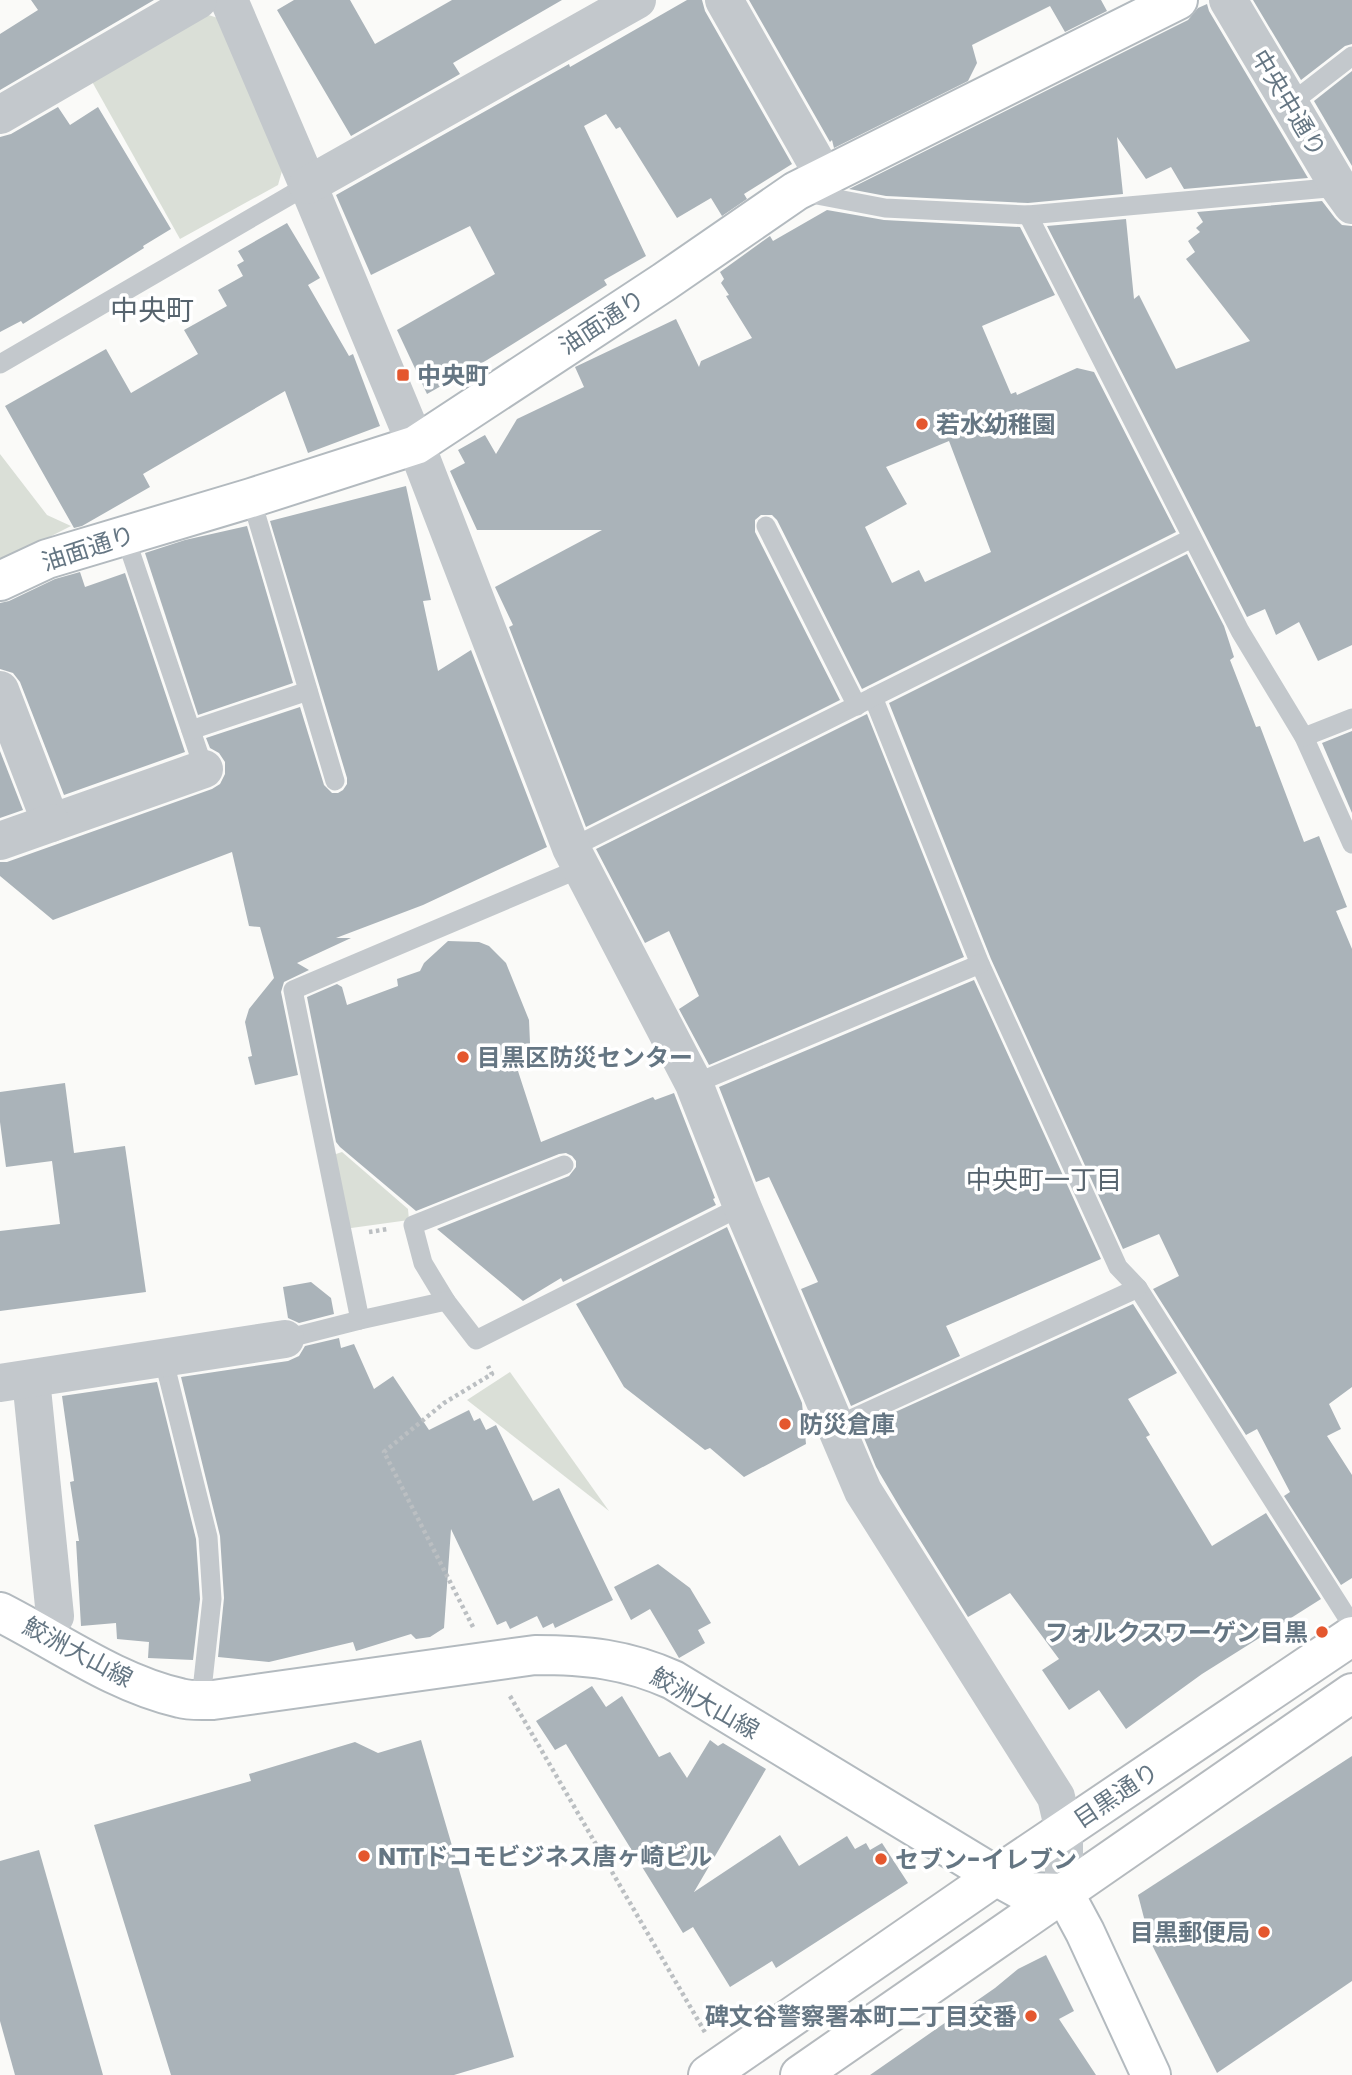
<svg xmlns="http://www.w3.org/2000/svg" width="1352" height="2075" viewBox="0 0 1352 2075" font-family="Poppins,'Noto Sans JP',sans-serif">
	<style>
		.green { fill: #dadfd7 }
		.building { fill: #aab3b9; fill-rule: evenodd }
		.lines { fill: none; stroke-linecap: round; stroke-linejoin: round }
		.secondary-casing { stroke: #b3babf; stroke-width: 42 }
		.primary-casing { stroke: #b5babe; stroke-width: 42 }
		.path { stroke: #bbbfc2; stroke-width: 4.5; stroke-dasharray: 3.5 3.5; stroke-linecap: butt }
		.lane { stroke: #c3c8cc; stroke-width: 19 }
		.street { stroke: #c3c8cc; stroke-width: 38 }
		.secondary { stroke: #fff; stroke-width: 38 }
		.primary { stroke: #fff; stroke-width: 38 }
		.poi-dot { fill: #e4572e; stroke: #fff; stroke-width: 2.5 }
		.labels { text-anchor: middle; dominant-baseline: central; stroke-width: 7; stroke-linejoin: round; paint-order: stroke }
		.street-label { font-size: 24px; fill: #657683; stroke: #fff }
		.poi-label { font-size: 24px; font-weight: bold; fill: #657683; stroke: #fff; text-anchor: start }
		.neighbourhood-label { font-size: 26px; fill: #57646e; stroke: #fff }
		.quarter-label { font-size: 28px; fill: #57646e; stroke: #fff }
	</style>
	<rect width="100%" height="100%" fill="#fafaf8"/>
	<!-- green -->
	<g class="green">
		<polygon points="202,13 218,18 284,164 278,185 180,239 90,78"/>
		<polygon points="0,454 47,515 71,526 0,562"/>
		<polygon points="342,1152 408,1209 409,1220 344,1229 330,1156"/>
		<polygon points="510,1372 609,1511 467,1400"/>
	</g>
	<!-- building -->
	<g class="building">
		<polygon points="31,0 154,0 0,90 0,34 38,10"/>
		<polygon points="294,0 350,0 375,44 452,0 562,0 453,63 460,74 351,136 277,10"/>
		<polygon points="687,0 702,0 705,11 792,164 744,194 747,199 722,216 711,198 677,218 620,127 616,129 606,114 584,126 646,256 604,280 607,285 487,360 427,394 397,330 495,274 470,226 371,275 336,195 569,64 570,67"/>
		<polygon points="749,0 1101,0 1107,11 1065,32 1050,6 972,45 977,63 968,81 834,148 832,140 830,142"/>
		<polygon points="1253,0 1352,0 1352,44 1345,46 1301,80"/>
		<polygon points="1207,4 1209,11 1308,178 1184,189 1171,167 1146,179 1117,137 1123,194 1028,203 886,196 849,189 1188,20 1198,8"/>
		<polygon points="1352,71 1352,166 1314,101"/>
		<polygon points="58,107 70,125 98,107 171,229 143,246 144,248 23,324 21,321 0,332 0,137 11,134"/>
		<polygon points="1322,201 1335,218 1342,225 1352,226 1352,645 1318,661 1299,622 1276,635 1265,609 1247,617 1047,226 1126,219 1134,299 1139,295 1176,369 1250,341 1186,259 1195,252 1188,241 1200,232 1196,228 1203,222 1197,212"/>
		<path d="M827 210 884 220 1020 227 1055 295 982 326 1011 394 1016 392 1017 395 1077 368 1094 372 1176 532 862 689 777 520 772 515H761L755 520V532L840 700 586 827 509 627 513 625 495 587 602 530H477L450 471 465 463 458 450 485 435 496 454 517 419 584 387 575 367 676 319 699 367 701 361 752 338 726 296 729 295 721 283 724 279 720 272 770 236 773 241ZM949 441 991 552 925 582 919 570 892 583 865 527 907 504 886 467Z"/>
		<polygon points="287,223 320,278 308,285 349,356 353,354 380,426 308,453 285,391 143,474 150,487 82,526 74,528 5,406 106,349 131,393 198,354 184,330 227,306 218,290 243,276 237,265 244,261 238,251"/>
		<polygon points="406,486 431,600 423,601 438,671 471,650 547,847 423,905 336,938 351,938 297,963 309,970 284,982 281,992 298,1075 255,1085 248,1057 252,1056 245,1022 249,1009 274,978 260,927 249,926 232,852 53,920 0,876 0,862 7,862 212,789 220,784 225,774 225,762 219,753 210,748 206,738 300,707 324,785 332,793 338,793 343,790 347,784 347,778 270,521"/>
		<polygon points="247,526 293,683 198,715 145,553 185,540"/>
		<polygon points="1187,554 1224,626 1234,657 1230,660 1256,727 1260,726 1304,842 1319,836 1347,907 1336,911 1352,949 1352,1387 1329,1404 1341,1429 1327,1436 1352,1475 1352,1578 1341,1585 1284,1496 1290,1492 1257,1429 1246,1435 1153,1289 1179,1276 1159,1234 1123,1249 991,959 889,703"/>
		<polygon points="80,572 85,587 125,573 185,752 64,795 20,682 13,673 0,669 0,603 9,601 55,579"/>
		<polygon points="867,714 964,957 709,1065 679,1009 699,996 669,931 645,943 596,849"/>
		<polygon points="1352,731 1352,813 1322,743"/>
		<polygon points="0,751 23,810 0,818"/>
		<polygon points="448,941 479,942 489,946 506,963 529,1020 530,1043 518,1071 541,1142 653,1097 655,1100 674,1093 715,1198 713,1199 716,1205 563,1282 561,1278 523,1301 437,1229 569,1176 576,1167 576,1161 572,1156 566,1153 559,1154 416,1211 340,1147 336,1142 307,997 337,984 342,987 347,1005 398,986 397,979 420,971 424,963"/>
		<polygon points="974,980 1101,1259 946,1326 960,1356 851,1406 801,1289 818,1282 769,1177 756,1182 719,1087"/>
		<polygon points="65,1083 74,1153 125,1146 146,1292 0,1311 0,1231 60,1224 52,1161 6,1167 0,1122 0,1092"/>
		<polygon points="727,1227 802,1403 806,1444 744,1477 710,1448 705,1450 624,1387 576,1304"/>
		<polygon points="311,1282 331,1298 334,1314 299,1323 288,1318 283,1287"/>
		<polygon points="1133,1304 1177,1373 1128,1399 1150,1435 1146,1437 1212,1546 1266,1513 1321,1599 1202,1674 1126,1729 1099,1690 1069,1710 1042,1670 1059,1659 1010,1593 968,1617 902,1511 876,1467 860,1428"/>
		<polygon points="339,1338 341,1348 354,1344 374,1389 393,1376 429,1430 469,1410 474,1421 480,1418 486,1430 496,1425 533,1501 559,1488 613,1600 555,1628 553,1623 543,1628 537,1616 510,1629 506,1621 497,1625 451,1529 444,1628 430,1637 416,1639 411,1634 356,1651 353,1642 269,1662 218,1657 224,1598 220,1536 181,1377 288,1361 299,1356 305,1346"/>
		<polygon points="157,1382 196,1539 200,1599 193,1660 148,1658 149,1642 117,1639 116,1623 81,1626 76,1541 79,1541 70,1482 74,1481 62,1396"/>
		<polygon points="658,1564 690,1588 711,1623 698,1630 705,1643 679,1658 650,1609 631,1620 614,1587"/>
		<polygon points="592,1686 606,1707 622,1696 659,1757 670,1752 687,1778 710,1740 718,1746 723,1743 766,1769 694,1892 780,1835 799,1866 847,1836 855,1849 866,1843 870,1850 882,1843 908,1883 776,1968 772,1961 730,1987 693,1927 683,1933 566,1744 555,1750 536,1721"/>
		<polygon points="421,1740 514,2057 454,2075 171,2075 94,1825 251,1781 249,1774 355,1742 378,1753"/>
		<polygon points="1352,1756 1352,1981 1217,2073 1150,1941 1138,1895"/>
		<polygon points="39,1850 103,2075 15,2075 0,2021 0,1861"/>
		<polygon points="1046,1955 1074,2011 1059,2019 1096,2075 870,2075 995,1988 1018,1969"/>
	</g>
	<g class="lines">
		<!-- secondary casing -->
		<g class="secondary-casing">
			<g id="secondary">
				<polyline points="0,581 47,559 251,498 416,445 664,282 796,191 1178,0"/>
				<path d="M0 1612C59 1642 115 1683 180 1698 190 1701 202 1700 213 1700L535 1655C586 1655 626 1659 673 1680L996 1876 1025 1892 1064 1893 1085 1932 1151 2075"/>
			</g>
		</g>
		<!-- primary casing -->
		<g class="primary-casing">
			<g id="primary">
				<polyline points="708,2075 996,1876 1352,1636"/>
				<polyline points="800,2075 1352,1693"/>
			</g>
		</g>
		<!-- path -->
		<g class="path">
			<polyline points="369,1232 388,1229"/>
			<polyline points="473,1627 384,1452 444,1403 492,1374 488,1366"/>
			<polyline points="510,1696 706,2034"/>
		</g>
		<!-- lane -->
		<g class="lane">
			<polyline points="1290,104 1352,56"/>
			<polyline points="801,192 885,208 1028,215 1339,187"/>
			<polyline points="1028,215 1240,631 1304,737 1352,844"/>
			<polyline points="0,364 308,185"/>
			<polyline points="251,498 335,781"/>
			<polyline points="766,526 857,706"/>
			<polyline points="125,536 204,769"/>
			<polyline points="873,697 980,964 1118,1267 1138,1288 1352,1625"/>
			<polyline points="191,730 308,691"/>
			<polyline points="1304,737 1352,718"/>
			<polyline points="571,848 1192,538"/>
			<polyline points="694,1084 980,964"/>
			<polyline points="446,1301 423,1263 413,1225 564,1165"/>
			<polyline points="360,1320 293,990 581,868"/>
			<polyline points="285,1339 360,1320 446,1301 476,1340 742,1206"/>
			<polyline points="163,1357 208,1537 212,1599 201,1699"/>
			<polyline points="837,1430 847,1421 1138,1288"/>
		</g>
		<!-- street -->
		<g class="street">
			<polyline points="229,0 308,185 416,445 571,848 694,1084 742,1206 863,1491 1056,1797 1064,1831 1064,1893"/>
			<polyline points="724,0 824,176"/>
			<polyline points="1228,0 1339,187 1352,205"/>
			<polyline points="0,115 198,0"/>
			<polyline points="308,185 637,0"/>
			<polyline points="0,690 51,823 204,769"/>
			<polyline points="0,841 51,823"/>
			<polyline points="31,1379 55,1616 41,1632"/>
			<polyline points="0,1383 285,1339"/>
		</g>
		<!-- secondary -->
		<use href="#secondary" class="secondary"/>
		<!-- primary -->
		<use href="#primary" class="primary"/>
	</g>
	<!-- markers -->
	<g class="poi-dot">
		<rect x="396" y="368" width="14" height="14" rx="3.5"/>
		<circle cx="922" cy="424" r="7"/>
		<circle cx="463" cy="1057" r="7"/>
		<circle cx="785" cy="1424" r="7"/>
		<circle cx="1322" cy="1632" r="7"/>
		<circle cx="364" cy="1856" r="7"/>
		<circle cx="881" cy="1859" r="7"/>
		<circle cx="1264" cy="1932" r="7"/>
		<circle cx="1031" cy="2016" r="7"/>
	</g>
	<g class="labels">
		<!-- street labels -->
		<g class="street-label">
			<text transform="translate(1289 103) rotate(59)">中央中通り</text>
			<text transform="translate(602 322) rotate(-33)">油面通り</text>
			<text transform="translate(88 548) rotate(-18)">油面通り</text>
			<text transform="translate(78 1652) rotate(28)">鮫洲大山線</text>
			<text transform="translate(705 1703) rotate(29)">鮫洲大山線</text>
			<text transform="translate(1116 1795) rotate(-34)">目黒通り</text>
		</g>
		<!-- poi labels -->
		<g class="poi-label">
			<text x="417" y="375">中央町</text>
			<text x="936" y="424">若水幼稚園</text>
			<text x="477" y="1057">目黒区防災センター</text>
			<text x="799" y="1424">防災倉庫</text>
			<text x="1308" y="1632" text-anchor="end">フォルクスワーゲン目黒</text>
			<text x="378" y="1856">NTTドコモビジネス唐ヶ崎ビル</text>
			<text x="895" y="1859">セブン-イレブン</text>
			<text x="1250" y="1932" text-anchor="end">目黒郵便局</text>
			<text x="1017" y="2016" text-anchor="end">碑文谷警察署本町二丁目交番</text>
		</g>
		<!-- neighbourhood labels -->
		<g class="neighbourhood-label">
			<text x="1044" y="1180">中央町一丁目</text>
		</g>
		<!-- quarter labels -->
		<g class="quarter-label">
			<text x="152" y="310">中央町</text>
		</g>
	</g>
</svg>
